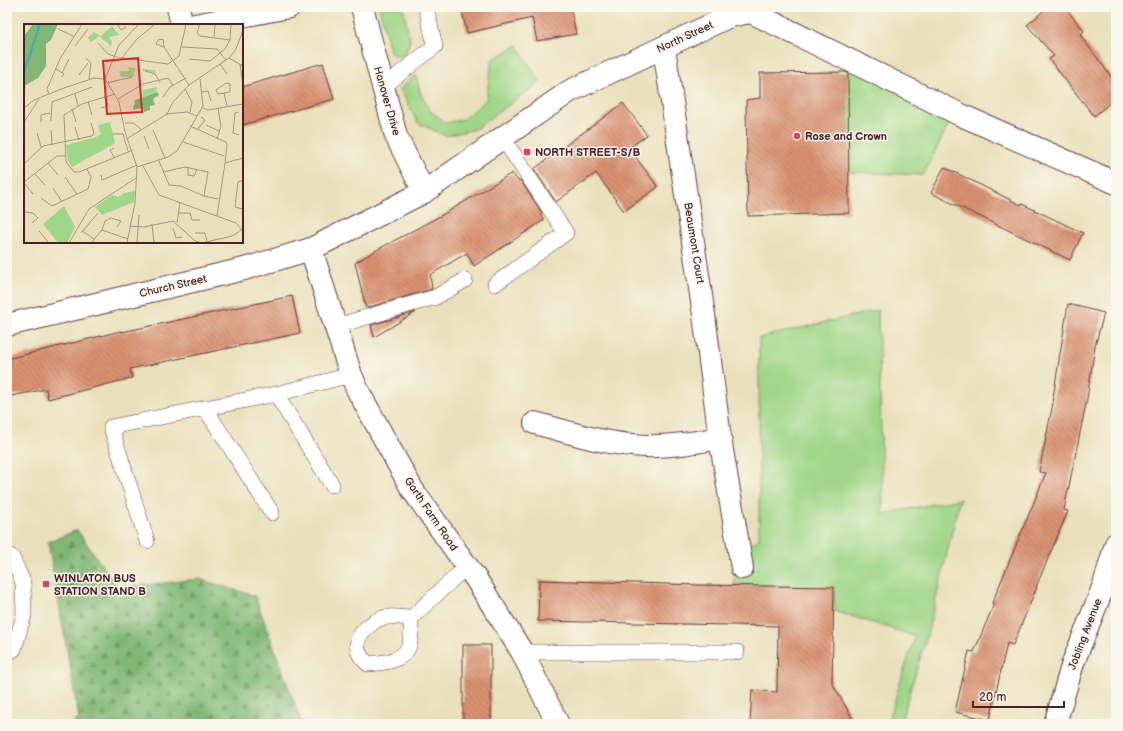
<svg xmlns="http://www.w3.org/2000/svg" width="1123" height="731" viewBox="0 0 1123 731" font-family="'Balsamiq Sans',sans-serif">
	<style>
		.grass { fill: #a0d688; stroke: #757a5a }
		.forest { fill: url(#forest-firs); stroke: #656b50 }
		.building { fill: url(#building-back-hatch) }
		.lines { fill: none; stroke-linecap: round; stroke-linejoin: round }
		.service-casing { stroke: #623c41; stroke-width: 16 }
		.minor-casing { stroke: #623c41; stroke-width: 24 }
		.tertiary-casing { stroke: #623c41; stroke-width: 24 }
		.service { stroke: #fff; stroke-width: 15 }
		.minor { stroke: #fff; stroke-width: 22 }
		.tertiary { stroke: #fff; stroke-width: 22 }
		.poi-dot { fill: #d1495b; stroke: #fbf7ec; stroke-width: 1.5 }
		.labels { text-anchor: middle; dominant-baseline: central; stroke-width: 3; stroke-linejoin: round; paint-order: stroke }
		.street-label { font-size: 11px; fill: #4a1f2b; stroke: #fbf7ec }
		.poi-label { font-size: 11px; font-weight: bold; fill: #4a1f2b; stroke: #fbf7ec; text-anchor: start }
		.inset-river { fill: none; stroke: #3daeb7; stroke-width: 2 }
		.inset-road { fill: none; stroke: #a99381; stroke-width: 1 }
		.view { fill: #d62828; fill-opacity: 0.15; stroke: #d62828; stroke-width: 2 }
		.inset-edge { fill: none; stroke: #4a1f2b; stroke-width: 2 }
	</style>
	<defs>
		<pattern id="forest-firs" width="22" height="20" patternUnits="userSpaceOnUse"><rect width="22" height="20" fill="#80b774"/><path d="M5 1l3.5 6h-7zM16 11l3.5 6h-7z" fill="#6b945f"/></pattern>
		<pattern id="building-back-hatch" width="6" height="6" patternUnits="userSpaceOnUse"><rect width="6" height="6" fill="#d99171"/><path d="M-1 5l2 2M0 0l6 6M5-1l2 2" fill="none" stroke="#b2765d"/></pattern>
	</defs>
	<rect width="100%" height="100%" fill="#fbf7ec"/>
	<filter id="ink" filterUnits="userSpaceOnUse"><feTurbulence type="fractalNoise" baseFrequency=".025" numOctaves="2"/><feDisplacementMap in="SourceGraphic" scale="8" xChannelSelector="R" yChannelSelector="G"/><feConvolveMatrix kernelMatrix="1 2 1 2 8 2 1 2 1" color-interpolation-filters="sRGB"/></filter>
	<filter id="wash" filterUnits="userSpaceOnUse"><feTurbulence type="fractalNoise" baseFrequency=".012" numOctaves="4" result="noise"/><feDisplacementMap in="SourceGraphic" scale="16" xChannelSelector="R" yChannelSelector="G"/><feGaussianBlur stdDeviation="0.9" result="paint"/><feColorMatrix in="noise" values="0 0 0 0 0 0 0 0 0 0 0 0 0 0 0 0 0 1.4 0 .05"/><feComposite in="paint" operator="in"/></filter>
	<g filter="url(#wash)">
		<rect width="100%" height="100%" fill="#e9e0bb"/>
		<!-- grass -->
		<g class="grass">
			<polygon points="379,7 403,7 410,41 406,52 402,57 391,54"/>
			<polygon points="517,45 540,82 475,129 446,136 418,123 400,89 416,75 420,92 430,111 446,123 463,119 486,100 492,60"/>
			<polygon points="853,61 955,112 923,175 849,172 847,72"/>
			<polygon points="878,310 883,514 960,499 928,632 900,724 887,724 915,636 834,611 834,587 734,585 738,549 759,540 759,338"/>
		</g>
		<!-- forest -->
		<polygon class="forest" points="77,530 118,588 199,579 255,596 302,724 71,724 79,719 48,542"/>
		<g id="blocks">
			<!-- building -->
			<g class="building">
				<polygon points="461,7 570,7 576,34 537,41 532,18 467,33"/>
				<polygon points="1048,7 1065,7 1084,31 1080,35 1116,83 1116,98 1094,116 1049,59 1054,56 1027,25"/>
				<polygon points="323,63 334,99 242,125 242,87"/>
				<polygon points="845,72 848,73 849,213 748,216 746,100 760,98 760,73"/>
				<polygon points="623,103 647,135 629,148 658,187 624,211 596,173 556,202 534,169"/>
				<polygon points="944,167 1021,205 1022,204 1083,233 1070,260 931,193"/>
				<polygon points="512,173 518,181 520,180 542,213 540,214 544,220 474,266 467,253 430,275 432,289 366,308 355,263 371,253 444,214"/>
				<polygon points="292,296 300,333 130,369 132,378 48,399 46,389 7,397 7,359 121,331 122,332"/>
				<polygon points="1068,304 1104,313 1095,346 1087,399 1064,510 1068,511 1036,587 1037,587 1013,645 1007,643 990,720 955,712 969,651 974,652 994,604 992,603 1046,473 1039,472 1054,398 1053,398"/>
				<polygon points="416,312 374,337 371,325"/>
				<polygon points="539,580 698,585 834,587 832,683 856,724 806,724 804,721 750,723 752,690 777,692 778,626 538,621"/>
				<rect x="463" y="645" width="28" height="79"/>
			</g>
		</g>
	</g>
	<g filter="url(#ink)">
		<use href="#blocks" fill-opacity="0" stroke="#623c41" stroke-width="1"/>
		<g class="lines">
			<!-- service casing -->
			<g class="service-casing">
				<g id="service">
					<polyline points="383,87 435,46 426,7"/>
					<polyline points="495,284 566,233 502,137"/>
					<polyline points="336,326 436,297 465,280"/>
					<polyline points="276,394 332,485"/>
					<polyline points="205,408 272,513"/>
					<polyline points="147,541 111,427 276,394 351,375"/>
					<polyline points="7,555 12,557 23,582 24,615 14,649 7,654"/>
					<path d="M411 618C404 618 396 616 389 617 376 617 354 634 358 649 359 656 363 659 368 664 382 663 403 662 409 646 412 638 411 627 411 618L467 566"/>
					<polyline points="522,652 737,652"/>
				</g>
			</g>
			<!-- minor casing -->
			<g class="minor-casing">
				<g id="minor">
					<polyline points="178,7 182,25"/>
					<polyline points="362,7 396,136 424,192"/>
					<polyline points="195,25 289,7"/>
					<polyline points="664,48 704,315 720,438 742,568"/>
					<polyline points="311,249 351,375 358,391 412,489 476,579 522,652 558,724"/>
					<path d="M535 423C571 433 608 445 646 446 671 447 696 442 720 438"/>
					<polyline points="1055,724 1073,663 1104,585 1116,544"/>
				</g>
			</g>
			<!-- tertiary casing -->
			<g class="tertiary-casing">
				<polyline id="tertiary" points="7,325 244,269 311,249 424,192 570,91 730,16 751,12 961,115 1116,183"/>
			</g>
			<!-- service -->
			<use href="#service" class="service"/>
			<!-- minor -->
			<use href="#minor" class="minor"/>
			<!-- tertiary -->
			<use href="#tertiary" class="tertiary"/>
		</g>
	</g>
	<!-- markers -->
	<g class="poi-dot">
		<circle cx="797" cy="136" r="4"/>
		<rect x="523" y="148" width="8" height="8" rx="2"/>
		<rect x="42" y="580" width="8" height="8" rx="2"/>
	</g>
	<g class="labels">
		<!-- street labels -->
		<g class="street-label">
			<text transform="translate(685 37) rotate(-25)">North Street</text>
			<text transform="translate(387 101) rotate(74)">Hanover Drive</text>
			<text transform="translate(694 243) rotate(81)">Beaumont Court</text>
			<text transform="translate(173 286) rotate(-13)">Church Street</text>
			<text transform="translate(431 514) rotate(56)">Garth Farm Road</text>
			<text transform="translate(1085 634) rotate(-69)">Jobling Avenue</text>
		</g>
		<!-- poi labels -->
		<g class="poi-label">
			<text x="805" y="136">Rose and Crown</text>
			<text x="535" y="152">NORTH STREET-S/B</text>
			<text x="54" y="578">WINLATON BUS<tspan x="54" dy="13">STATION STAND B</tspan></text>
		</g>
	</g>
	<!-- overview -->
	<g transform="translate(24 24)">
		<rect width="219" height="219" fill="#e9e0bb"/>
		<path d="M88 2 95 11 85 13 88 18 87 22 75 12 67 18 64 14 70 8 77 12ZM104 43 116 45 132 46 131 49 111 45 109 53H97L95 47H105Z" fill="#a0d688"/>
		<path d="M9 0H34L27 16 22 20V42L14 54 0 62 1 11ZM133 68 135 71 129 75 131 81 126 82V86L120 88 117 84 109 86 111 76Z" fill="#80b774"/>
		<path d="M111 167 110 178 78 191 71 183 88 171 94 173 100 169Z" fill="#a0d688"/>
		<path d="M133 63 132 68 118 73 119 66ZM86 98 91 119 48 143 44 137 42 121 72 113 77 110 74 101ZM40 182 51 203 43 219H34L19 200Z" fill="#a0d688"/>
		<path class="inset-river" d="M0 48 16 0"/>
		<path class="inset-road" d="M93 0 97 6 102 3M176 0 173 9 176 12 206 16M34 5 49 12M190 13 191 0M139 15 140 23 165 61M139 15 134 16 132 20 140 23M74 19 84 30 92 33 144 40 155 32 162 0M51 22 64 5M158 23 193 25 202 36M62 34 67 39 65 55M98 34 113 15 131 0M205 34 219 42M165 35 186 37 201 25 206 16 207 0M196 40 203 50M216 40 219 62M32 45 40 50 38 53M121 47 131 50 136 58M38 49 45 35M55 51 64 39M83 59 108 53M202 59 206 60V68L194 70 192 66ZM161 65 168 78 166 88M178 68 184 67 187 77M200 69 203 82M25 70 23 65 36 35 58 0M51 70 54 82M91 70 58 80 40 91 42 138 50 148H55L109 126M139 73 146 63 162 54M94 75 119 60 144 54 149 61M64 78 68 91M0 84 10 76 40 64 70 54 81 55M77 84 84 82 82 73M179 84 184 86 219 80M48 85 52 98M214 88 211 89 209 109 215 111M143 90 149 78 165 61 205 34 212 25 219 6M27 97 28 78 68 63M0 98 15 75M17 98V91L26 89M101 99H109L117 105M182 101 195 107M166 102 202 118 203 121M51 103 55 116M27 106 28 121M129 106 141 134M173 106 181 96 177 93M13 109 17 123M89 110H99L104 127M120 112 125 125M104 114 143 90 163 88 173 92M193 115 197 102 194 84M159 118 200 132M90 124 86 126 90 133M135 137 145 161 157 162 180 172 194 175M201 138 203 121M24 139 34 151M201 139 219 134M0 140 19 122 68 112 70 109 67 99M119 142 135 171 212 199 218 206M113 143 144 133 153 127 179 82 176 55M164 143V151L170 152 173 145M139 148 161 143 184 148 180 172M11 150 21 161M77 151 78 156 113 141M41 153 53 170M219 156 214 158 211 183 219 185M0 158 33 132H41M0 159 9 170M29 164 38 178M17 174 28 182 64 165 67 153 63 145M0 188 9 189 14 194 8 199M155 189H166L168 196H176M193 192 201 139M153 199 156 178M128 200 130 219M105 202 120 203 149 197 171 217 178 219 208 212 219 205M149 204 152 214 158 213M78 206 81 197 87 194 97 197 93 203M15 207 25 219M58 207 70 215M57 209 74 189M171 209H181L183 218M45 219 65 185 112 154M67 219 78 206 104 215M103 219 111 179 113 143 101 108 95 78 81 55 95 21 115 0M113 219 115 191"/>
		<path class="view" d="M114 34 118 88 83 90 79 37Z"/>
		<rect width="219" height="219" class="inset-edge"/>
	</g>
	<!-- margin -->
	<rect width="1123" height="731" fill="none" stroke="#fbf7ec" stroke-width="24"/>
	<!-- scale -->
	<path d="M973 701v6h91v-6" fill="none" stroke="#4a1f2b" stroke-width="2"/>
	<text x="979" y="701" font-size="12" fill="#4a1f2b" stroke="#fbf7ec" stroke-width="3" paint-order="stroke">20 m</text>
</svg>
